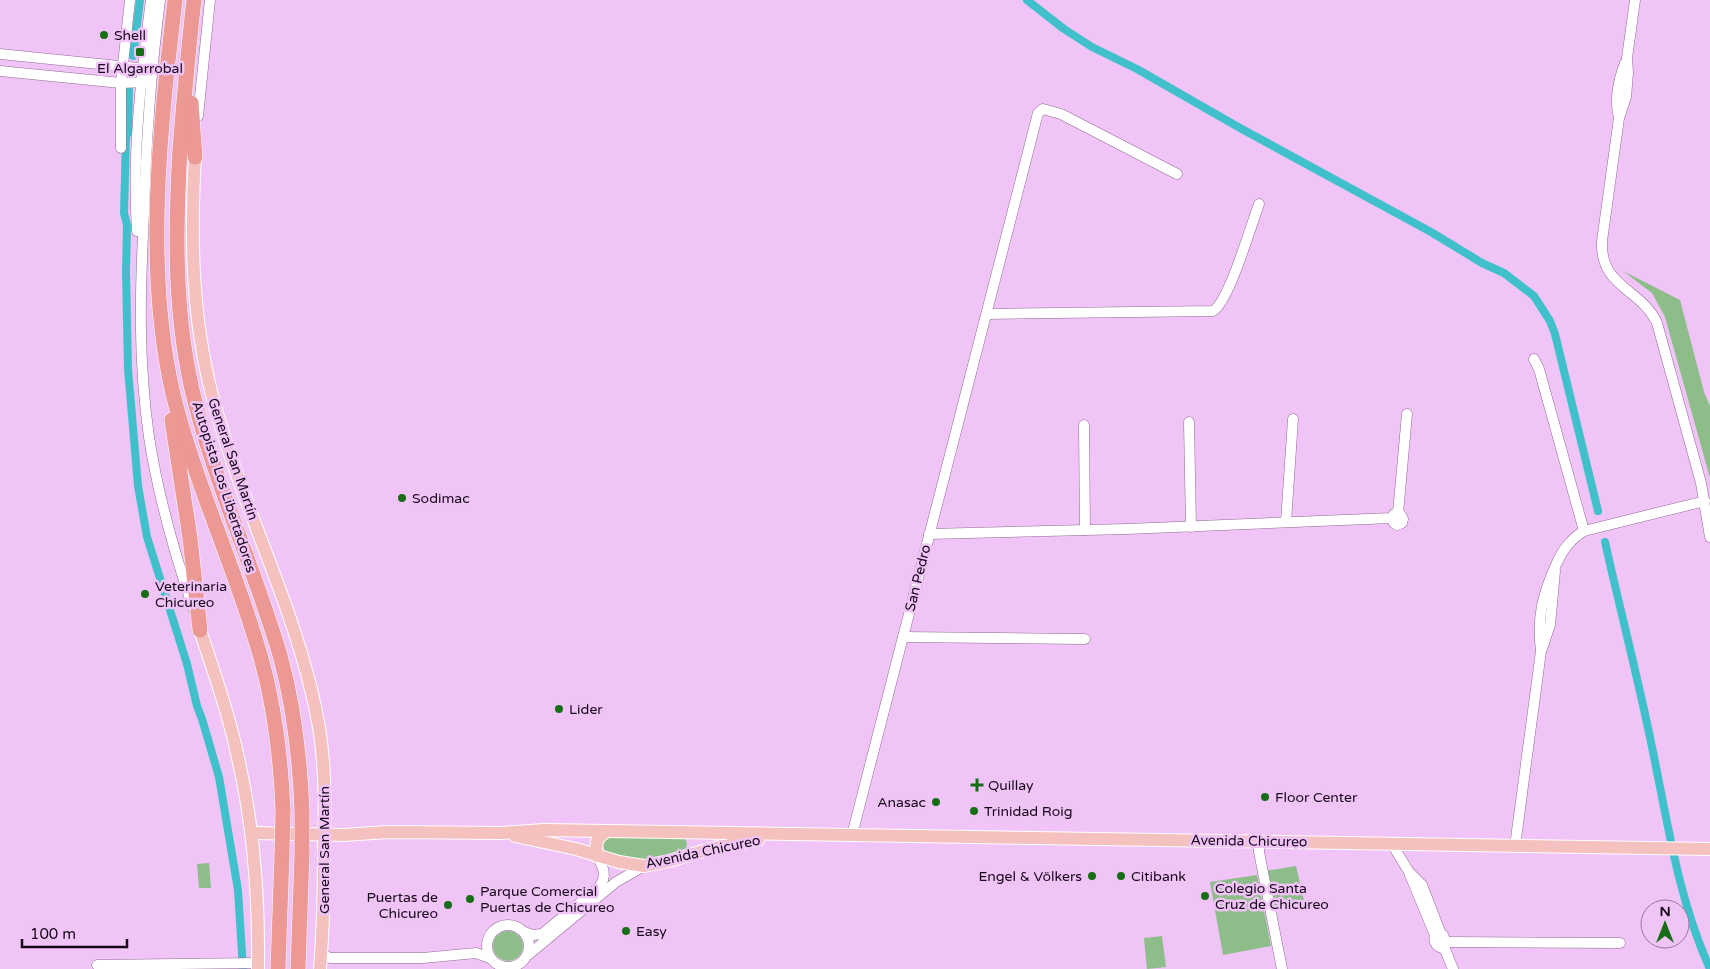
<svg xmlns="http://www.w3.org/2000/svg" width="1710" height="969" viewBox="0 0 1710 969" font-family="'Varela Round',sans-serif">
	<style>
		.green { fill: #8dbe89 }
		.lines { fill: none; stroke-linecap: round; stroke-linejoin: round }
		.canal { stroke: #3fc0ca; stroke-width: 8 }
		.minor-casing { stroke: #926a97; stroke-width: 11 }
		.major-casing { stroke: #fff; stroke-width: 14 }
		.highway-casing { stroke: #fff; stroke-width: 16 }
		.minor { stroke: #fff; stroke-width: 10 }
		.major { stroke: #f4c1bf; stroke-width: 12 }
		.highway { stroke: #ec9894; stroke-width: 15 }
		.highway-bridge-casing { stroke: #fff; stroke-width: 16; stroke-linecap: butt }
		.highway-bridge { stroke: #ec9894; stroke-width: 15 }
		.poi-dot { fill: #166d16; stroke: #f0c4f6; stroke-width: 2 }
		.labels { text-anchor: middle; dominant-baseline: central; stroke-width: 5; stroke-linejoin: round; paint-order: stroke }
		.poi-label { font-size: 14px; fill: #160718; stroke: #f0c4f6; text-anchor: start }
		.street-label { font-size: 14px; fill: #160718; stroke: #f0c4f6 }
	</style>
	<rect width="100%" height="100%" fill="#f0c4f6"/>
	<!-- green -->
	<g class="green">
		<polygon points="1623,271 1680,300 1704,392 1710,406 1710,478 1665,317 1652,293"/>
		<polygon points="607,837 685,838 687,844 685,851 653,862 605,853 603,845"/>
		<polygon points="209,863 211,888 199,888 197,864"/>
		<polygon points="1296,866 1305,905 1272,911 1265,871"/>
		<polygon points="1257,875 1271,946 1223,955 1210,882"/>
		<circle cx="508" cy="946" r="15"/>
		<polygon points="1162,936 1166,967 1147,969 1144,938"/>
	</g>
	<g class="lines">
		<!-- canal -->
		<g class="canal">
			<polyline points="1027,0 1064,29 1092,47 1137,69 1240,128 1431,232 1482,263 1504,273 1534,296 1550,321 1555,334 1598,511"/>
			<polyline points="133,56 140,0"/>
			<polyline points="129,90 128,133 126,137 124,213 127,225 126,272 128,369 138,486 147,537 187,664 197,706 202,719 219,777 238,890 243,969"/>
			<path d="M1605 542C1621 614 1640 685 1654 757 1669 830 1679 900 1710 969"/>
		</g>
		<!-- minor casing -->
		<g class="minor-casing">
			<g id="minor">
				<path d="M160 0C151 71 146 143 144 214 140 291 138 360 149 437 158 495 174 552 193 608"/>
				<path d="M1635 0 1627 58 1628 73 1626 97 1619 118 1602 241C1600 288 1641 288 1657 323L1701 483 1710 537"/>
				<polyline points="0,54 148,69"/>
				<polyline points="0,71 121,83 148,82"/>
				<polyline points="198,116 210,0"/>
				<path d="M1619 117C1614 100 1619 79 1625 63"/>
				<polyline points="121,148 121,83 130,0"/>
				<path d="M137 231C132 154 141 76 151 0"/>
				<path d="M987 314 1213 311C1229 302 1251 225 1259 204"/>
				<polyline points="1534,359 1539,369 1584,531"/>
				<polyline points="1189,422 1191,527"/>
				<polyline points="1084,425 1085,530"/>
				<polyline points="1398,513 1407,414"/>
				<polyline points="1286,522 1293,419"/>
				<polyline points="929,534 1127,529 1392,518 1394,514 1401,515 1403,519 1402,523 1397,525 1394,523 1392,518"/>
				<polyline points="903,637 1085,639"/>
				<polyline points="1542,649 1550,625 1555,571"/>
				<polyline points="852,835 1038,113 1043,109 1061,114 1177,174"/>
				<polyline points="1259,842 1259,852 1282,969"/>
				<polyline points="1392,844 1409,872 1422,885 1441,934"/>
				<path d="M1515 846 1541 651C1537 619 1542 596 1555 567 1562 551 1569 540 1584 531L1705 501"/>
				<polyline points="1410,875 1435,935"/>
				<circle cx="508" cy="946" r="21"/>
				<path d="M524 932 533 935 542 934 599 887C608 876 603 867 597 856"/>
				<path d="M1439 933 1443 935 1446 942 1445 946 1442 948C1436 946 1433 941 1435 935Z"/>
				<polyline points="1446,942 1620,943"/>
				<polyline points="1444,947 1453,969"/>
				<polyline points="321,953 330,958 423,958 476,953 490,958"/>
				<polyline points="528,955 616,882 644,866"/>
				<polyline points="97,965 258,963"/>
			</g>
		</g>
		<!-- major casing -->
		<g class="major-casing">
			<g id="major">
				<path d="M195 157C190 243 192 329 217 413 247 519 300 618 319 727 326 770 325 813 324 856 324 894 323 931 320 969"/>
				<path d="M200 630C214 672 229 715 238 758 254 827 259 898 258 969"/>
				<polyline points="252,833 344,835 388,832 502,833 544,830 1710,849"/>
				<polyline points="515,836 576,849 619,862 644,866 669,861 714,848 758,840"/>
				<path d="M597 856C595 843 596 837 608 831"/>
			</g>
		</g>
		<!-- highway casing -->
		<g class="highway-casing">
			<g id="highway">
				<path d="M175 0C160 127 144 268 173 394 195 484 236 569 261 658 275 708 281 759 283 811"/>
				<path d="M194 0C188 50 184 100 180 149 175 235 174 319 195 402 217 488 255 570 280 655 294 706 300 759 302 811"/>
				<polyline points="191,103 195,157"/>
				<polyline points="172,420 190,538 200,630"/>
				<polyline points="278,969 282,854"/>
				<polyline points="298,969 302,854"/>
			</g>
		</g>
		<!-- minor -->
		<use href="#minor" class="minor"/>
		<!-- major -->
		<use href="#major" class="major"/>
		<!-- highway -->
		<use href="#highway" class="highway"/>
		<!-- highway-bridge casing -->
		<g class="highway-bridge-casing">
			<g id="highway-bridge">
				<polyline points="282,854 283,811"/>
				<polyline points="302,854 302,811"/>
			</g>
		</g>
		<!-- highway-bridge -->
		<use href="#highway-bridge" class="highway-bridge"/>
	</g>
	<!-- markers -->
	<g class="poi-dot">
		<circle cx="104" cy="35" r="5"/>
		<rect x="135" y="47" width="10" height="10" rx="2.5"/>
		<circle cx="402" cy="498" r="5"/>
		<circle cx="145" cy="594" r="5"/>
		<circle cx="559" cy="709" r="5"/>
		<path d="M974.5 777.5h5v5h5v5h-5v5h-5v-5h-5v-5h5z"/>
		<circle cx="1265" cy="797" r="5"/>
		<circle cx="936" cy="802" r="5"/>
		<circle cx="974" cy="811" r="5"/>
		<circle cx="1092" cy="876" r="5"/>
		<circle cx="1121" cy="876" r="5"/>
		<circle cx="1205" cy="896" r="5"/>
		<circle cx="470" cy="899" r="5"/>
		<circle cx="448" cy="905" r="5"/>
		<circle cx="626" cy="931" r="5"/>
	</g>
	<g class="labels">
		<!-- poi labels -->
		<g class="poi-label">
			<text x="114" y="35">Shell</text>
			<text x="140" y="68" text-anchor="middle">El Algarrobal</text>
			<text x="412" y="498">Sodimac</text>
			<text x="155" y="586">Veterinaria<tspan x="155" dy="16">Chicureo</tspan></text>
			<text x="569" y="709">Lider</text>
			<text x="988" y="785">Quillay</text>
			<text x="1275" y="797">Floor Center</text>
			<text x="926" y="802" text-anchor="end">Anasac</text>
			<text x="984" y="811">Trinidad Roig</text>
			<text x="1082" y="876" text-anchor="end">Engel &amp; Völkers</text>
			<text x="1131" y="876">Citibank</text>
			<text x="1215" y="888">Colegio Santa<tspan x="1215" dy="16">Cruz de Chicureo</tspan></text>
			<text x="480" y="891">Parque Comercial<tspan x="480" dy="16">Puertas de Chicureo</tspan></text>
			<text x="438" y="897" text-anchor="end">Puertas de<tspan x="438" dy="16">Chicureo</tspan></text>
			<text x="636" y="931">Easy</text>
		</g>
		<!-- street labels -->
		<g class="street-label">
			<text transform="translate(233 459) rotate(71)">General San Martín</text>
			<text transform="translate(224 487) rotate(72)">Autopista Los Libertadores</text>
			<text transform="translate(918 578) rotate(-76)">San Pedro</text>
			<text transform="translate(1249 841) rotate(1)">Avenida Chicureo</text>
			<text transform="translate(324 850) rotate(-90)">General San Martín</text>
			<text transform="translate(703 852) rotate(-12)">Avenida Chicureo</text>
		</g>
	</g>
	<!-- north arrow -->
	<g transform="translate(1665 924)"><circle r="24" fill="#f0c4f6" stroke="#99789d"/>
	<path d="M0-4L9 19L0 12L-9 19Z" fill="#166d16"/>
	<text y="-8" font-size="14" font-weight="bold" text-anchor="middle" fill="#160718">N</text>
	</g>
	<!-- scale -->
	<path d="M22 939v8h105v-8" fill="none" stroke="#160718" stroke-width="2.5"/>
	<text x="30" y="939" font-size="15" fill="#160718" stroke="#f0c4f6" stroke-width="4" paint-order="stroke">100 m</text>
</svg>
